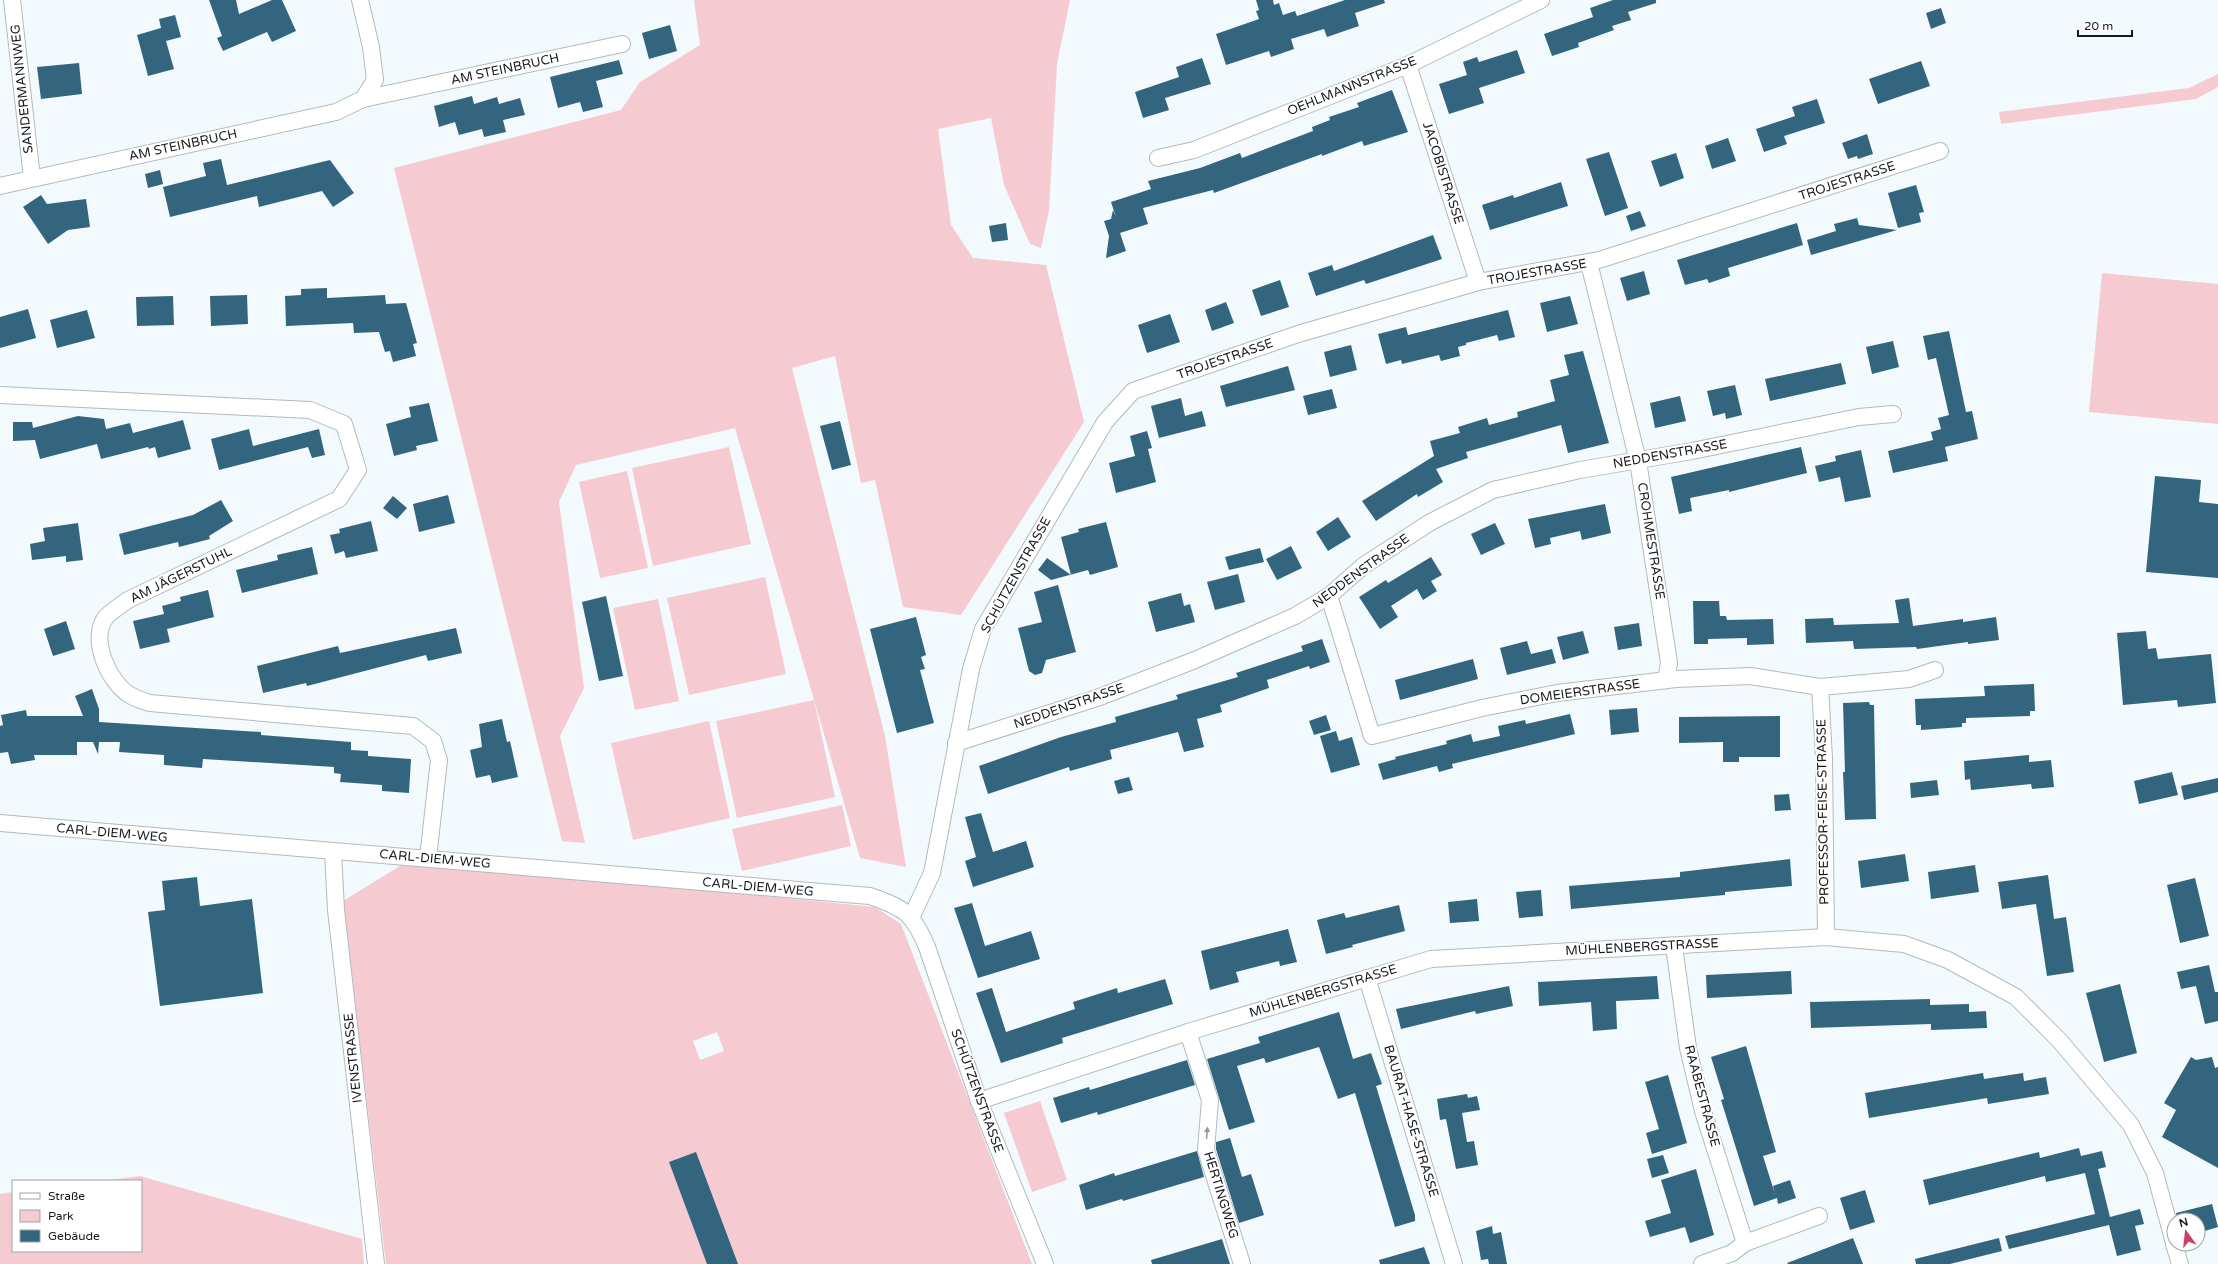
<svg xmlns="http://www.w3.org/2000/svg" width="2218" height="1264" viewBox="0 0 2218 1264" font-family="'Varela Round',sans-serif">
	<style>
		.green { fill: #f6cad1; fill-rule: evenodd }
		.building { fill: #33657f }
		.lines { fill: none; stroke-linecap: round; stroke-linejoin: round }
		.minor-casing { stroke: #b2babf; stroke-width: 18 }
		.minor { stroke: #fff; stroke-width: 16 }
		.oneway { fill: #979899 }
		.labels { text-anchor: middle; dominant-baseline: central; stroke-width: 4; stroke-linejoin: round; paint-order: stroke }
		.street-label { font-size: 13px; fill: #171a1c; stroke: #fff }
	</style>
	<rect width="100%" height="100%" fill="#f3fafe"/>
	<!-- green -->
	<g class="green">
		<polygon points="694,0 1070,0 1057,64 1049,211 1041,248 1030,244 1004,185 991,118 938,129 951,225 973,258 1046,265 1084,422 961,615 903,607 875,480 861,483 835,356 792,368 885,736 906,867 860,858 735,428 576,465 559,502 584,688 560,736 585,843 562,841 394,168 621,110 640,82 700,45"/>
		<polygon points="2218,74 2218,87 2196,99 2001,124 1999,112 2189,88"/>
		<polygon points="2102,273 2218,284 2218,424 2089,412"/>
		<polygon points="729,447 751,544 653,566 632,468"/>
		<polygon points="627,471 648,568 600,578 579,482"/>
		<polygon points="765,577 786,674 689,695 667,598"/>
		<polygon points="658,599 679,701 635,710 613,608"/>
		<polygon points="814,700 835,797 737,818 716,721"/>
		<polygon points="709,721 730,818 633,840 611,743"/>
		<polygon points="842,805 851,846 742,871 732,829"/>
		<path d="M408 861 875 907 901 924 1032 1264H386L343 901ZM717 1032 724 1051 700 1060 693 1041Z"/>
		<polygon points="1040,1101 1067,1180 1032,1192 1004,1113"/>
		<polygon points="140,1176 362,1239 364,1264 0,1264 0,1194 13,1192 13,1251 141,1251 141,1181 103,1181"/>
	</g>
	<!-- building -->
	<g class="building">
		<polygon points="209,0 236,0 239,14 272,0 282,0 296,31 272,42 267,32 223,51 217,38 222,36"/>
		<polygon points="1256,0 1273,0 1274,5 1279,3 1283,15 1295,11 1297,16 1345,0 1384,0 1385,3 1355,13 1359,26 1327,37 1324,29 1291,39 1294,49 1271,57 1269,51 1226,65 1216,34 1259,19 1256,11 1259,10"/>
		<polygon points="1613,0 1656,0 1656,3 1628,12 1631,20 1612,26 1614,30 1578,43 1579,47 1552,56 1544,34 1593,17 1590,8"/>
		<polygon points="1941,8 1946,23 1931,29 1926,13"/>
		<polygon points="175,15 181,37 166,41 174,69 148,76 137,35 161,28 159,19"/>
		<polygon points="670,25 677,51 649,59 642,33"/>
		<polygon points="1517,50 1525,73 1479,88 1484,103 1449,114 1439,84 1467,75 1463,62 1477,57 1479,62"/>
		<polygon points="1202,58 1211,84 1165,98 1169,110 1143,118 1135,92 1179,77 1176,67"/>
		<polygon points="619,60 623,74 596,81 603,107 583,112 580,102 558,108 550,77"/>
		<polygon points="1921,61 1930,86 1878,104 1869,79"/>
		<polygon points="79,63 82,94 41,99 37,67"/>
		<polygon points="1392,90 1408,132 1364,146 1362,141 1322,156 1322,154 1214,193 1213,190 1143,208 1148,224 1120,233 1126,251 1106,258 1109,236 1104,221 1111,219 1113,210 1116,217 1111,202 1151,189 1148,181 1200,168 1240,153 1242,158 1313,131 1312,127 1330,120 1329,117 1359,107 1357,103"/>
		<polygon points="472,96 474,104 497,97 499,104 520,98 525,115 503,120 506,132 484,137 482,129 459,135 455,122 439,127 434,106"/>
		<polygon points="1817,99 1825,123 1784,136 1787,144 1764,152 1756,129 1795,116 1792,107"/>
		<polygon points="1867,134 1873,154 1858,159 1857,156 1848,159 1842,143"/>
		<polygon points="1728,138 1736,161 1712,169 1705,146"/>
		<polygon points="1609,152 1628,208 1605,216 1586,159"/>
		<polygon points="1676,153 1684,178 1660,187 1651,161"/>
		<polygon points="221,159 227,185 330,160 354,193 333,207 322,191 259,207 257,196 170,217 163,187 206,176 203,163"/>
		<polygon points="160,170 163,184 148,188 145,174"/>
		<polygon points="1561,182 1568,206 1490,230 1482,205 1513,195 1514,198"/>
		<polygon points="1916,185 1924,212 1919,213 1921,222 1898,228 1888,193"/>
		<polygon points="41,195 47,204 86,199 90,227 68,230 48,244 23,207"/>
		<polygon points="1640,211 1646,226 1631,231 1626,216"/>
		<polygon points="1857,218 1859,225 1897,230 1811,255 1807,240 1836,231 1834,224"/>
		<polygon points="1006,223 1008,240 992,242 989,226"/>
		<polygon points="1797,223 1803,245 1728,268 1730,276 1709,283 1707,279 1685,285 1677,260"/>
		<polygon points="1433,235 1442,259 1366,284 1364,280 1316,296 1308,273 1332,265 1334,271"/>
		<polygon points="1644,271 1650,294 1627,301 1620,278"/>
		<polygon points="1280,280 1289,307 1261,316 1252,290"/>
		<polygon points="327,288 327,298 385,295 386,304 406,303 417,343 413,344 416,356 393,362 390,351 385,352 379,332 354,333 353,323 286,326 285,296 301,295 301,289"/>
		<polygon points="247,295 248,324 211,326 210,296"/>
		<polygon points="173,296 174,325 137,326 136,297"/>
		<polygon points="1570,296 1578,324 1547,332 1540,303"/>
		<polygon points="1226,302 1234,323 1212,331 1205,310"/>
		<polygon points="28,309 36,338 0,348 0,317"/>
		<polygon points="87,310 95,338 57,348 50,320"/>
		<polygon points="1508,310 1515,337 1499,341 1497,335 1466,343 1466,345 1458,347 1460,356 1441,361 1439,355 1402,364 1401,360 1386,364 1378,334 1406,327 1408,335"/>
		<polygon points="1170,314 1180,342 1147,353 1138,325"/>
		<polygon points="1949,331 1966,412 1972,411 1978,439 1945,447 1948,461 1893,473 1888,451 1933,440 1931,432 1941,429 1938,418 1949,415 1936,358 1928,360 1923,336"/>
		<polygon points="1893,341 1899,367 1872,374 1866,347"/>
		<polygon points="1351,345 1357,370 1330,377 1324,352"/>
		<polygon points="1583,351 1609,443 1568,453 1561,425 1466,452 1468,458 1436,469 1443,482 1418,497 1417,494 1376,521 1362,501 1434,456 1430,441 1460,433 1458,427 1487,418 1489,425 1518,417 1517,412 1555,401 1550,380 1569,375 1564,355"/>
		<polygon points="1841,363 1846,384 1770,401 1765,379"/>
		<polygon points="1288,366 1295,390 1226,407 1220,386"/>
		<polygon points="1735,385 1742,415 1726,419 1725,413 1713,416 1707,391"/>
		<polygon points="1332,389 1337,408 1308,415 1303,396"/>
		<polygon points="1680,396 1686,421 1655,428 1650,403"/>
		<polygon points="1181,398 1185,416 1202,411 1206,426 1159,438 1151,406"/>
		<polygon points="429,403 438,441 416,446 417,450 394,456 386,424 411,417 409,407"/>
		<polygon points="78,416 104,419 106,429 130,423 133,433 183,420 191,449 158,458 155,447 149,449 148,447 101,459 97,444 40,459 35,440 13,441 13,422 32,422 33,428"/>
		<polygon points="840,421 851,465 832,470 820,426"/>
		<polygon points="249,429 253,446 319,429 325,455 312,458 308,447 219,470 211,439"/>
		<polygon points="1147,431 1152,448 1148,449 1156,482 1116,493 1109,463 1135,456 1130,436"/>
		<polygon points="1801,447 1807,473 1729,492 1729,490 1690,498 1692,511 1679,514 1671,477"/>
		<polygon points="1861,450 1871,497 1845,502 1840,477 1819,482 1815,466 1836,461 1835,456"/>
		<polygon points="2155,476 2201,480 2199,502 2218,504 2218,578 2146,572"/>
		<polygon points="448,495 455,523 419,532 413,504"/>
		<polygon points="393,496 407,508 397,519 383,508"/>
		<polygon points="221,500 233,521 209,536 210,539 179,547 178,542 124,555 119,534 193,515"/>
		<polygon points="1605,504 1611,533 1582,540 1580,531 1550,538 1551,544 1535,548 1528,519"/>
		<polygon points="1338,517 1351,537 1328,551 1316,532"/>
		<polygon points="371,521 378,551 346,558 344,551 335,554 330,535 340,533 339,529"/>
		<polygon points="1106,522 1118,567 1090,575 1088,570 1051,580 1038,570 1047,558 1071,575 1061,537 1079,532 1078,529"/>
		<polygon points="78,523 83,560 66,562 66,556 32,560 30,544 45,541 43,528"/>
		<polygon points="1495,523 1505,544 1481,555 1471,534"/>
		<polygon points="1291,546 1302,568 1277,580 1266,559"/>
		<polygon points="312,547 318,574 242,593 236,570 278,560 277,555"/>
		<polygon points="1260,548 1264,562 1229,570 1225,557"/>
		<polygon points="1431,557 1442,575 1431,581 1437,591 1423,600 1417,589 1391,606 1398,617 1380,629 1359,597 1386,580 1388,583"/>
		<polygon points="1238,574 1245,602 1215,610 1207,582"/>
		<polygon points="1058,585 1076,652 1046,660 1042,673 1035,675 1029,671 1018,628 1042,622 1034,592"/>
		<polygon points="208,590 214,617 167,629 170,642 140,649 133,621 164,614 162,606 181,601 180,597"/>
		<polygon points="1181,593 1184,606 1190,604 1195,622 1156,632 1148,602"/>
		<polygon points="606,596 623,676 599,681 582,602"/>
		<polygon points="1909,598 1913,626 1963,619 1963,622 1996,617 1999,640 1968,644 1968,642 1917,649 1916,647 1854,649 1853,641 1806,643 1805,619 1833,618 1834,625 1899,623 1895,600"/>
		<polygon points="1693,601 1719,601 1720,616 1726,616 1727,620 1773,619 1774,644 1747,645 1747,638 1708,639 1708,644 1694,644"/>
		<polygon points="916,617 926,655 921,657 925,669 920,670 934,723 897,733 870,629"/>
		<polygon points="66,621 75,649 53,656 44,629"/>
		<polygon points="1639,623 1642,646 1618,650 1614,627"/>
		<polygon points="456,628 462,653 428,661 426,655 307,686 306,683 263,693 257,666 338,646 340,653"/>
		<polygon points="1583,631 1589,653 1563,660 1557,637"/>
		<polygon points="2146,631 2148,649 2156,648 2158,659 2211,654 2216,703 2178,707 2177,700 2123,705 2117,633"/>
		<polygon points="1322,639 1330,662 1310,669 1309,666 1267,680 1269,688 1220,705 1222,712 1197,719 1204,747 1184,752 1178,732 1110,750 1112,759 1070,771 1069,767 988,794 979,766 1061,737 1116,722 1115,717 1178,699 1176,695 1238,677 1236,673 1303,651 1301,646"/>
		<polygon points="1527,641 1531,654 1552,649 1556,663 1507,675 1500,648"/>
		<polygon points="1473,659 1478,679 1400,700 1395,680"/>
		<polygon points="2034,684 2035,711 2030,711 2030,716 1966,718 1966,723 1962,723 1962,727 1921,730 1921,725 1916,725 1915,699 1985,696 1984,686"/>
		<polygon points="92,689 99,709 99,722 261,732 261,735 351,742 351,750 368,751 368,756 411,759 409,793 382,791 382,785 340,782 341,774 334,773 334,767 203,759 202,768 164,765 164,755 119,752 120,742 99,742 98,754 93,742 77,742 77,755 34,755 35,760 11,764 8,752 0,753 0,726 3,725 1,715 26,710 27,716 83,716 75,696"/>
		<polygon points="1869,702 1870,705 1874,705 1876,819 1845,820 1843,772 1845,772 1843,703"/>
		<polygon points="1637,708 1639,732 1611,735 1609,710"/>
		<polygon points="1570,714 1575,734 1452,764 1453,768 1439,772 1437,766 1383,780 1378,764 1396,759 1395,757 1447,744 1446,741 1471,734 1473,742 1500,736 1498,726 1525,720 1526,724"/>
		<polygon points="1326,715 1331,730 1314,735 1309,721"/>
		<polygon points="1780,716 1780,757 1739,757 1739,762 1723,762 1723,742 1679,743 1679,717"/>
		<polygon points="502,719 507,742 510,741 518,777 492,783 490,775 476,778 470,750 482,747 479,724"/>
		<polygon points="1336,731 1339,741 1352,737 1360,765 1331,773 1320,736"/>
		<polygon points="2029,755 2029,762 2051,760 2054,787 2032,789 2031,784 1971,790 1970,779 1965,780 1964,761"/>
		<polygon points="2172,772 2178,795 2139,804 2134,781"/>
		<polygon points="1129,777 1133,790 1118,794 1114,781"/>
		<polygon points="2218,778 2218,792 2184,800 2181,786"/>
		<polygon points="1937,780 1939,795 1911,798 1910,783"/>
		<polygon points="1789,794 1791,810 1775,811 1774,795"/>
		<polygon points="981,813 993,852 1026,841 1034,867 973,887 965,861 976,857 965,817"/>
		<polygon points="1905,854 1909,881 1861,888 1858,861"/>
		<polygon points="1790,859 1792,886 1725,892 1725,895 1571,909 1569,886 1680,877 1680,872"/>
		<polygon points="1975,865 1979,892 1931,899 1928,872"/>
		<polygon points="2048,875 2054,919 2066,917 2074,972 2047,976 2036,904 2002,909 1998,882"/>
		<polygon points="197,877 200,906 252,899 263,993 160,1006 148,912 165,910 162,881"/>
		<polygon points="2195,878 2209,936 2180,943 2167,885"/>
		<polygon points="1541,890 1543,916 1519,918 1516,892"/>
		<polygon points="1477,899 1479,921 1450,923 1448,902"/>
		<polygon points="972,903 985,946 1031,931 1040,959 978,978 954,908"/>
		<polygon points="1399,905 1405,931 1352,945 1353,947 1326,954 1317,920 1344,913 1346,918"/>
		<polygon points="1288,929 1297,962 1280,966 1279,961 1236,972 1239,982 1210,990 1201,951"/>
		<polygon points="2209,965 2215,992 2218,992 2218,1021 2205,1024 2196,986 2181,989 2177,972"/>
		<polygon points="1791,971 1792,994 1707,998 1706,975"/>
		<polygon points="1657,976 1659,999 1616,1001 1617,1029 1593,1031 1591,1002 1539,1006 1538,982"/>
		<polygon points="1165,979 1173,1004 1062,1038 1063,1043 1001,1063 976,993 992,988 1006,1032 1075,1009 1073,1002 1117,988 1118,993"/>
		<polygon points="2120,984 2137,1053 2104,1062 2086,993"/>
		<polygon points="1509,986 1513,1006 1476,1014 1475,1011 1401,1029 1396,1009"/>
		<polygon points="1930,999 1930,1005 1969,1004 1969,1012 1986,1011 1987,1028 1931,1030 1931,1024 1811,1028 1810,1002"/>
		<polygon points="1339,1012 1353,1059 1371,1053 1382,1084 1376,1086 1415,1215 1415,1221 1395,1227 1355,1093 1338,1099 1319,1047 1266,1063 1264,1058 1237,1066 1255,1122 1229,1130 1207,1059 1260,1043 1258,1037"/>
		<polygon points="1746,1046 1776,1152 1763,1156 1775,1194 1773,1186 1790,1180 1796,1198 1778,1204 1777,1198 1754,1206 1721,1100 1724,1099 1711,1057"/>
		<polygon points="2191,1057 2196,1060 2212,1057 2215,1068 2218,1067 2218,1168 2162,1137 2176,1110 2164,1103"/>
		<polygon points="1187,1060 1195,1085 1098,1115 1097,1112 1061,1123 1053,1098 1089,1087 1090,1090"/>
		<polygon points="1983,1073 1984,1079 2023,1073 2024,1081 2046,1077 2049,1094 1988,1104 1987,1098 1869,1118 1865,1093"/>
		<polygon points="1668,1075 1687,1143 1652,1154 1646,1133 1659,1129 1645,1082"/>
		<polygon points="1467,1094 1468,1098 1477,1096 1480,1110 1462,1113 1467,1142 1474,1141 1478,1165 1456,1169 1446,1119 1440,1120 1437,1099"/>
		<polygon points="1230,1138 1242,1177 1251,1174 1264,1215 1239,1223 1216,1149 1216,1142"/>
		<polygon points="2079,1148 2081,1156 2102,1151 2106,1167 2098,1169 2110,1217 2140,1209 2144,1224 2135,1226 2141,1250 2117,1256 2109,1225 2009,1249 2005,1236 2095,1214 2085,1173 2046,1182 2045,1176 1929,1205 1923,1180 2039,1152 2040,1158"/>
		<polygon points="1197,1151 1204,1177 1123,1201 1122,1199 1086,1210 1079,1185 1114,1173 1115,1176"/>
		<polygon points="696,1152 738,1264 707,1264 669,1162"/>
		<polygon points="1663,1155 1669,1173 1652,1178 1647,1159"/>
		<polygon points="1696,1169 1714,1235 1690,1243 1685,1227 1650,1237 1645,1221 1671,1213 1661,1180"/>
		<polygon points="1865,1190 1875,1222 1850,1230 1840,1198"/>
		<polygon points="2212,1204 2218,1227 2198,1233 2198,1220 2178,1220 2176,1213"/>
		<polygon points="1492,1226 1493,1234 1501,1232 1507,1264 1489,1264 1488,1259 1481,1260 1476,1231"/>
		<polygon points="1853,1238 1863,1264 1788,1264 1787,1263"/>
		<polygon points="1999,1238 2002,1251 1950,1264 1916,1264 1915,1259"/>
		<polygon points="1222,1239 1230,1264 1152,1264 1151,1260"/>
		<polygon points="1424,1247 1430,1264 1380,1264 1379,1260"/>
	</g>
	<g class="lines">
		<!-- minor casing -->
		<g class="minor-casing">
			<g id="minor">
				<polyline points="12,0 32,178"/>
				<polyline points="1408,65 1478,282"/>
				<polyline points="363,99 622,44"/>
				<polyline points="1158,158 1194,150 1408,65 1541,0"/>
				<polyline points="0,186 336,112 363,99 375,80 371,47 360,0"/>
				<polyline points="1589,263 1638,461 1669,663 1666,680"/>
				<path d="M0 395 310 410 344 424 358 470 339 499 128 600C121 605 112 611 106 617 89 639 109 683 130 695 136 699 144 701 150 703L413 726 433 741 439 760 428 858"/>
				<polyline points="1329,596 1372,736 1482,708 1557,693 1676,679 1750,676 1820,687 1909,679 1935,670"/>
				<polyline points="1820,687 1824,758 1826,937"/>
				<polyline points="956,743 1097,698 1195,660 1295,616 1329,596 1363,566 1429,523 1493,490 1580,470 1692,451 1859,417 1893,414"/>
				<path d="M0 823 870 896C904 908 913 913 927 947L979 1101 1045 1264"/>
				<polyline points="333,852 336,910 376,1264"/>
				<polyline points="911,918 932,873 971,669 983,629 1105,422 1133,391 1298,334 1478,282 1599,260 1940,151"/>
				<polyline points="1674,946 1688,1048 1703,1111 1745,1243"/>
				<polyline points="1367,978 1454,1264"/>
				<polyline points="1188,1032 1210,1100 1206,1150 1242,1264"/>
				<polyline points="979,1101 1188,1032 1431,959 1826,937 1904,944 1948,960 2016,997 2059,1040 2131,1125 2155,1173 2174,1243"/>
				<polyline points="2174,1244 2180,1264"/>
				<polyline points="1702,1264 1732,1253 1745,1243 1819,1216"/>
			</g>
		</g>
		<!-- minor -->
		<use href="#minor" class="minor"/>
	</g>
	<!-- one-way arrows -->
	<defs><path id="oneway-solid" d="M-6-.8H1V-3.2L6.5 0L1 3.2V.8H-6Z"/></defs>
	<use class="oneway" href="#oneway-solid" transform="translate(1207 1133) rotate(-85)"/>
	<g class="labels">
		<!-- street labels -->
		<g class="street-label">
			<text transform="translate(505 69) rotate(-12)">AM STEINBRUCH</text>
			<text transform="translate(1352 86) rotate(-22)">OEHLMANNSTRASSE</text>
			<text transform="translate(22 89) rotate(-96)">SANDERMANNWEG</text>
			<text transform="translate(183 145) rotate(-12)">AM STEINBRUCH</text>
			<text transform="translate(1443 173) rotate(72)">JACOBISTRASSE</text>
			<text transform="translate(1847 181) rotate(-18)">TROJESTRASSE</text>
			<text transform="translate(1537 272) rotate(-10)">TROJESTRASSE</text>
			<text transform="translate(1225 359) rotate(-19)">TROJESTRASSE</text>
			<text transform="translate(1670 454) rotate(-10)">NEDDENSTRASSE</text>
			<text transform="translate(1651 541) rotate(81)">CROHMESTRASSE</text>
			<text transform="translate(1361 571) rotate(-36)">NEDDENSTRASSE</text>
			<text transform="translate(181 575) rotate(-26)">AM JÄGERSTUHL</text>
			<text transform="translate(1016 575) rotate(-61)">SCHÜTZENSTRASSE</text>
			<text transform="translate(1580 692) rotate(-8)">DOMEIERSTRASSE</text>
			<text transform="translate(1069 706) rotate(-19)">NEDDENSTRASSE</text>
			<text transform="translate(1823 812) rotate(-91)">PROFESSOR-FEISE-STRASSE</text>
			<text transform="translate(112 833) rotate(5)">CARL-DIEM-WEG</text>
			<text transform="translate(435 859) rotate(5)">CARL-DIEM-WEG</text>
			<text transform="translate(758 887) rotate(5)">CARL-DIEM-WEG</text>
			<text transform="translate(1642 947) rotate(-3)">MÜHLENBERGSTRASSE</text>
			<text transform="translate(1323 991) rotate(-17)">MÜHLENBERGSTRASSE</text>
			<text transform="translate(353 1058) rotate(-96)">IVENSTRASSE</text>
			<text transform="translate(977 1091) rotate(70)">SCHÜTZENSTRASSE</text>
			<text transform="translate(1702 1096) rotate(75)">RAABESTRASSE</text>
			<text transform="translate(1411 1121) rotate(73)">BAURAT-HASE-STRASSE</text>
			<text transform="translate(1221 1195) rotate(73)">HERTINGWEG</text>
		</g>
	</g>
	<!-- legend -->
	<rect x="12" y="1180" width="130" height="72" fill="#ffffff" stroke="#a2a3a4"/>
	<rect x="20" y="1193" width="20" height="6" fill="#ffffff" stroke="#a2a3a4"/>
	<text x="48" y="1200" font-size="12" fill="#171a1c">Straße</text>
	<rect x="20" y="1210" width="20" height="12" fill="#f6cad1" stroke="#a2a3a4"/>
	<text x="48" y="1220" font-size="12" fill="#171a1c">Park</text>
	<rect x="20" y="1230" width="20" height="12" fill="#33657f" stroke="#a2a3a4"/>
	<text x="48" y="1240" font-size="12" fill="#171a1c">Gebäude</text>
	<!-- north arrow -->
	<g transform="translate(2186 1232) rotate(345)"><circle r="19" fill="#ffffff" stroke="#a2a3a4"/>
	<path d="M0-3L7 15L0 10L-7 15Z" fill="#cc3e65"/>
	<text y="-6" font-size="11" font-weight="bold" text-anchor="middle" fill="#171a1c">N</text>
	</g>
	<!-- scale -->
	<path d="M2078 30v6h54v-6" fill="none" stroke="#171a1c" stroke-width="2"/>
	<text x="2084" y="30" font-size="12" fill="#171a1c" stroke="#ffffff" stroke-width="3" paint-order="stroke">20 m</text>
</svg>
